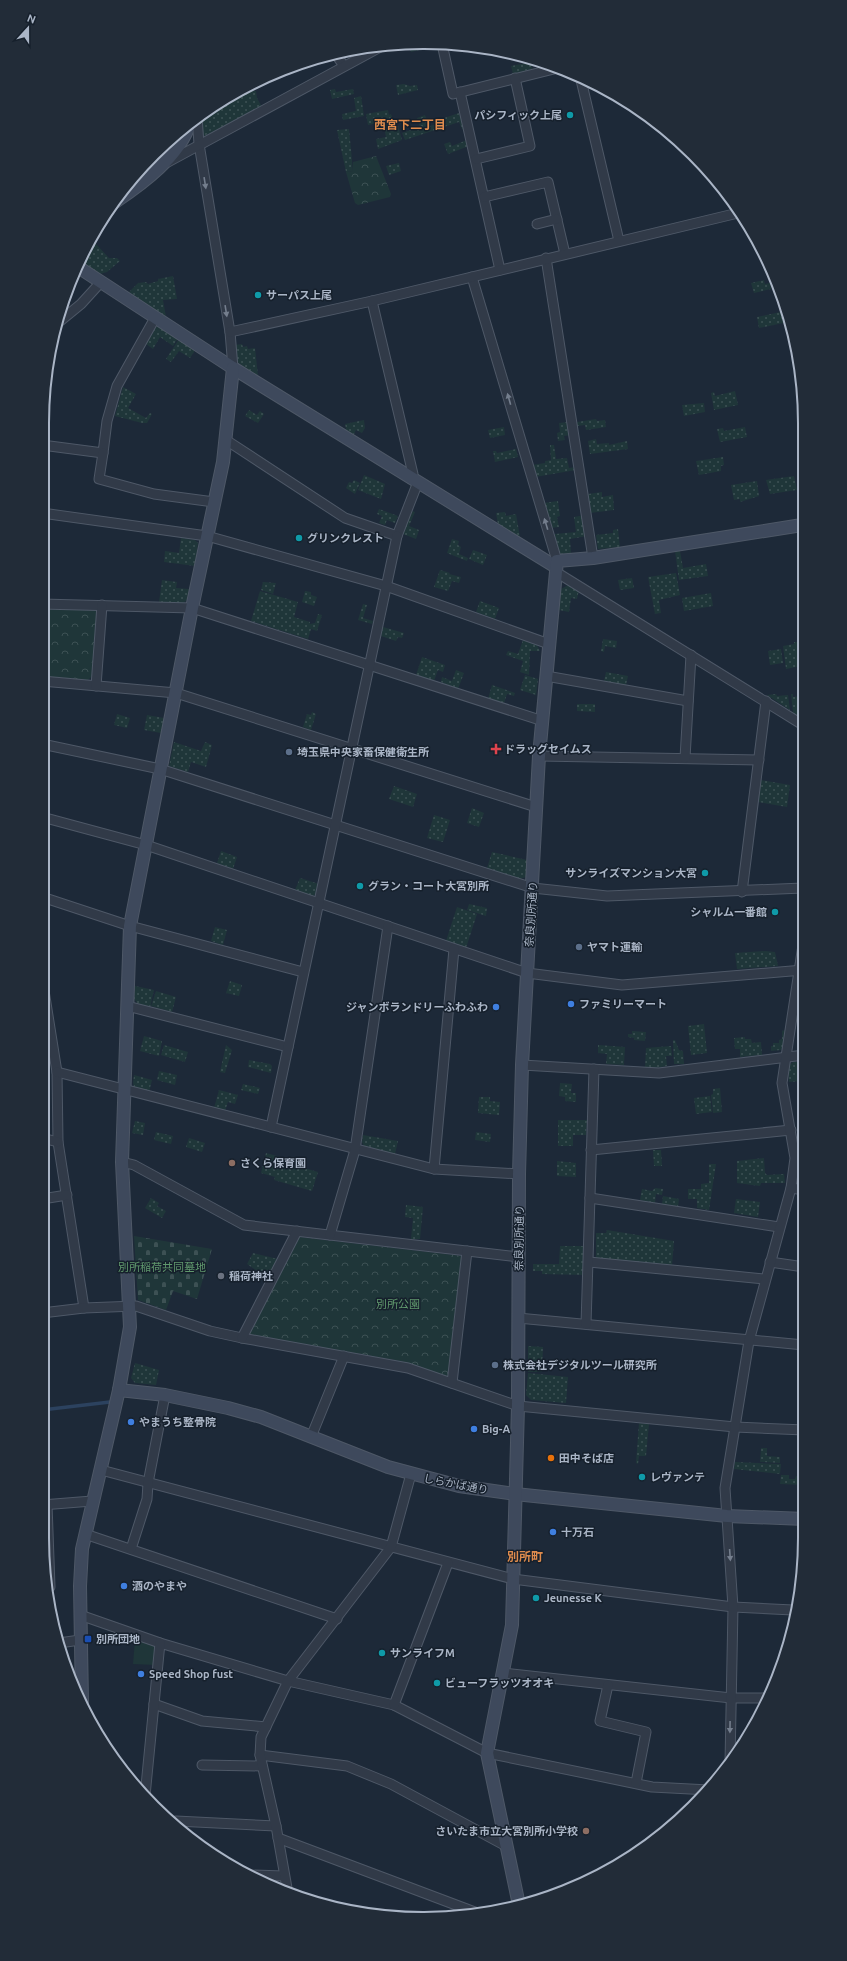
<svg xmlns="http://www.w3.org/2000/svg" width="847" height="1961" viewBox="0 0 847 1961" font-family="Ubuntu,'Noto Sans JP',sans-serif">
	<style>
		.grass { fill: url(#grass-dots) }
		.forest { fill: url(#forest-crowns) }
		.cemetery { fill: url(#cemetery-stones) }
		.pitch { fill: #1f3639 }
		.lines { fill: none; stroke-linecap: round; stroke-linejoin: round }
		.stream { stroke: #2c425f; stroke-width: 3.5 }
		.street-casing { stroke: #4e5867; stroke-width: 11 }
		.secondary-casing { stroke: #4e5867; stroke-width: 14 }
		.street { stroke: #313a48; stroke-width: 9 }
		.secondary { stroke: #3e495c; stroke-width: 12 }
		.oneway { fill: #747e8d }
		.culture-dot { fill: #0f9aa8; stroke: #16202c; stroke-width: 1.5 }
		.health-dot { fill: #e0444e; stroke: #16202c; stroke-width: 1.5 }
		.service-dot { fill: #5c6f8a; stroke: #16202c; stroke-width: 1.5 }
		.shop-dot { fill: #3f7fe0; stroke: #16202c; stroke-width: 1.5 }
		.education-dot { fill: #8d6e63; stroke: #16202c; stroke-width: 1.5 }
		.worship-dot { fill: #6b7280; stroke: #16202c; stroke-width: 1.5 }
		.food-dot { fill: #e8710a; stroke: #16202c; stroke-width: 1.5 }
		.transit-dot { fill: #1a4fb4; stroke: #16202c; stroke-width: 1.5 }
		.labels { text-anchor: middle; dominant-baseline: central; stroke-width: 3; stroke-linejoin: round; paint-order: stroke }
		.poi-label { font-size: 11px; font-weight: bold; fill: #aab5c6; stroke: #16202c; text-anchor: start }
		.street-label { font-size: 11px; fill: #aab5c6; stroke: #16202c }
		.park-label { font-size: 11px; fill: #60986d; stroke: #16202c }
		.neighbourhood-label { font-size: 12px; font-weight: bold; fill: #de8b4d; stroke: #16202c }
		.rim { fill: none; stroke: #aab5c6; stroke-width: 2 }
	</style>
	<defs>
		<pattern id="grass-dots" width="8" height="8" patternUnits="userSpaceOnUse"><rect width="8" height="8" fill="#1f3639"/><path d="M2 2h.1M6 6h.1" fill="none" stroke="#3d5154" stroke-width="1.8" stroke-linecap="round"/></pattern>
		<pattern id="forest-crowns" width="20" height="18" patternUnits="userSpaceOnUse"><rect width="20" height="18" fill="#1f3639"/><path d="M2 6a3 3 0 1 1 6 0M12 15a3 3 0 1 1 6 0" fill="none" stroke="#3d5154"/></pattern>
		<pattern id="cemetery-stones" width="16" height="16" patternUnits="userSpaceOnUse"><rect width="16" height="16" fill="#1f3639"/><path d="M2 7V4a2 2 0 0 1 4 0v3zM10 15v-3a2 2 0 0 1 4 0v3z" fill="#3d5154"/></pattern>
	</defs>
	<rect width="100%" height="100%" fill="#1d2938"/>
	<!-- grass -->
	<g class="grass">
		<polygon points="409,43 436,44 436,46 411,52"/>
		<polygon points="531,62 532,69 513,74 511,66"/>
		<polygon points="404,84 410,86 417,85 418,90 398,95 396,85"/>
		<polygon points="245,87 247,91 256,91 257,98 262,107 202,137 200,115 204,113 213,114 215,106 226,99 235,101 235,99 239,99 239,91"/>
		<polygon points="335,89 336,92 353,89 354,94 332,99 330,90"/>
		<polygon points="361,96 364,116 343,120 342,114 356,111 354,98"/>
		<polygon points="388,110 389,115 391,114 395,127 398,126 402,140 378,149 376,139 386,137 383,122 368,125 366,114"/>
		<polygon points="459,113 464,129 462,129 459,122 405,140 402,133 420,127 417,118 425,115 429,126 445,122 444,118"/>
		<polygon points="349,129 353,171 346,172 337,130"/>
		<polygon points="467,140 469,146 448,154 444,144 450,142 452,146"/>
		<polygon points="399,163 401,171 389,175 386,166"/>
		<polygon points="95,243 109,258 117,258 120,261 107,272 100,274 80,261 87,246"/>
		<polygon points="173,276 177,299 163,300 166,317 129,292 138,283 146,282 148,284 158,281 158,279"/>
		<polygon points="764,280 765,284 770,283 771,289 754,293 751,283"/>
		<polygon points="785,311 788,322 759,328 757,317"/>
		<polygon points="156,327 159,327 178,338 173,346 160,337 153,349 146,344"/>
		<polygon points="179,339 194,349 194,352 190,358 179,351 171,362 166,359"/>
		<polygon points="242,344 243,347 247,346 248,349 255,348 258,376 237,362 235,345"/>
		<polygon points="123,387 136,394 128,408 146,418 150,413 152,414 147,423 142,423 115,416"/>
		<polygon points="735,391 738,405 714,410 711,393 714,392 715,396"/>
		<polygon points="704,403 705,412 684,416 682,405"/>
		<polygon points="249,410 257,415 260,411 264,414 258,423 245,416"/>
		<polygon points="596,419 597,421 605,420 606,427 586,430 585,425 577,426 577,422"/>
		<polygon points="364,420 365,428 362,433 356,430 353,436 347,434 345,424"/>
		<polygon points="568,422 571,435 564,436 565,440 558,441 557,433 560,432 559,423"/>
		<polygon points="504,427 505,435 490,438 488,430"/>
		<polygon points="745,427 747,437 720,442 717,429 723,428 724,431"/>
		<polygon points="596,439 597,444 609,443 609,445 627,441 628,449 590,454 588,441"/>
		<polygon points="550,445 554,445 556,459 567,458 569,468 575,467 576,470 535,477 532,465 545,463 545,461 551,460"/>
		<polygon points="516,449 518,457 495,462 493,451 496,451 497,453"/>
		<polygon points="723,457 724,465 721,466 721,471 699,475 696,461"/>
		<polygon points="364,475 385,484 381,499 358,490"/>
		<polygon points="794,476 797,490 770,494 766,480"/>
		<polygon points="354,480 360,483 355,494 346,488 349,482 352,483"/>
		<polygon points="757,481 759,496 740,502 740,499 734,500 731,485"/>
		<polygon points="602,492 602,497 613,495 614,510 590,513 588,494"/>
		<polygon points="558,501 560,516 557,517 559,527 550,528 544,503"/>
		<polygon points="379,509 398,516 395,523 387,520 385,525 379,523 382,516 377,514"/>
		<polygon points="412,511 415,512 409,526 419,530 416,539 403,534"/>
		<polygon points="505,512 506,516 516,514 520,537 498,525 496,513"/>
		<polygon points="585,515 587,536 570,539 571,553 559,554 555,534 576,532 574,517"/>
		<polygon points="618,529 620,547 598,549 596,535 613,533 613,530"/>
		<polygon points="181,538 195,540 198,543 195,566 164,562 165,551 179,553"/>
		<polygon points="452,539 459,541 458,545 461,547 459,554 468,558 467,561 447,553"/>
		<polygon points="473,550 487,555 483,565 469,559"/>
		<polygon points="675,551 680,551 683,568 706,564 708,576 679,580"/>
		<polygon points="440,570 450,573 449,574 461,577 459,583 452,581 448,591 434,587"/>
		<polygon points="676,573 680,595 659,600 661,613 655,614 648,577"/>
		<polygon points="632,578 634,588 620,590 618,580"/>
		<polygon points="162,580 177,582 176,588 189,589 187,600 183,603 159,602"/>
		<polygon points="263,582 276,583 273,594 261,590"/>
		<polygon points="570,584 579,590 577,599 571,598 569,612 559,610 561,589"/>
		<polygon points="260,591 298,602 294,617 310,622 310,624 315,623 318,614 322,615 317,631 311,629 308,639 251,621"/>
		<polygon points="305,591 311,592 311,595 317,597 314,606 302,602"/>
		<polygon points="711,593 713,606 684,611 682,598"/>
		<polygon points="480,601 499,608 495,619 476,612"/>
		<polygon points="363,604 367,605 363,618 373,621 372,624 358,620"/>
		<polygon points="383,627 404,633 402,638 398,637 396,641 381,636"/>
		<polygon points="603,639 617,641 616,648 605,646 604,652 601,651"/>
		<polygon points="523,640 537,645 540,651 530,651 529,675 520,672 523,661 506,655 508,651 518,654"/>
		<polygon points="794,642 797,642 801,666 786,669 783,646 794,644"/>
		<polygon points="781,649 783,663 770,665 768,651"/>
		<polygon points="422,657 445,665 443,672 438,670 434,681 416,675"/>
		<polygon points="456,670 464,673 458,689 441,682 442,677 452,681"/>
		<polygon points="606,672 628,676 626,685 604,681"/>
		<polygon points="525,675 538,679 536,695 520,690"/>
		<polygon points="492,685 515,693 514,696 507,694 504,703 488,699"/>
		<polygon points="800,687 803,687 803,720 793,713 791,694 793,694 793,697 801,696"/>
		<polygon points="776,694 777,696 788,695 790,710 767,695"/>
		<polygon points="577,704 595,704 595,712 577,711"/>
		<polygon points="312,712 316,714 311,730 303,727 307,714 311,715"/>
		<polygon points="117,714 130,718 127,728 114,725"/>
		<polygon points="147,715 164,718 161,733 144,730"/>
		<polygon points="174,742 201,751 205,742 212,745 206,767 191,762 188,772 169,766"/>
		<polygon points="761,780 790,785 787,807 758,802"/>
		<polygon points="394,786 417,794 413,807 389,799"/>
		<polygon points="472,808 484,813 479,827 467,823"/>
		<polygon points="434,815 450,820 443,842 427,838"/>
		<polygon points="221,851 237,857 233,869 217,863"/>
		<polygon points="492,852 527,860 526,877 520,879 487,868"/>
		<polygon points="300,878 319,884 317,894 312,896 295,890"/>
		<polygon points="469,904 487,908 486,916 467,910"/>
		<polygon points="457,907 477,914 466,948 446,941"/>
		<polygon points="215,927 227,930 223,945 211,941"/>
		<polygon points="765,951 775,952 778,966 737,969 735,953"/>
		<polygon points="230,981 242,985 239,996 226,993"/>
		<polygon points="135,986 154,990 150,1008 138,1004 134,999"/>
		<polygon points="156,991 176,997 172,1012 151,1006"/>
		<polygon points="704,1024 707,1053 691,1055 688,1026"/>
		<polygon points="785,1030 784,1045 781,1050 771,1051 771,1046 773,1046 773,1043 779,1043 779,1040 782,1039 782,1031"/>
		<polygon points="632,1031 646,1032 645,1041 634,1040 634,1038 628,1037 628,1034 632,1034"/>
		<polygon points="144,1036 162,1041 159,1056 140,1051"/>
		<polygon points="745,1037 745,1039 751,1039 752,1043 761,1042 762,1055 740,1057 740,1049 735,1049 734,1038"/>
		<polygon points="673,1040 675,1040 679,1050 683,1051 684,1064 674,1064"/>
		<polygon points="164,1045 188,1052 185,1062 161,1055"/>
		<polygon points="226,1045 232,1050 225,1073 220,1072"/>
		<polygon points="598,1045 625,1047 624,1065 606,1064 607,1054 598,1053"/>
		<polygon points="671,1046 672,1056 666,1056 667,1066 655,1068 645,1067 646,1048"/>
		<polygon points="249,1060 270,1064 272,1066 271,1073 248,1067"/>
		<polygon points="793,1062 800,1062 801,1081 789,1082 788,1066"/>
		<polygon points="159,1071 177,1075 175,1085 157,1080"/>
		<polygon points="134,1075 152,1080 149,1092 134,1087 133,1083"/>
		<polygon points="560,1083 572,1084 571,1093 576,1093 576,1102 565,1101 565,1097 559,1096"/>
		<polygon points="243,1084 260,1088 258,1094 241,1090"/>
		<polygon points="720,1088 722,1112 713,1113 711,1095 713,1094 713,1089"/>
		<polygon points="219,1090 238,1095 235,1104 228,1102 225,1111 214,1108"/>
		<polygon points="710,1096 712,1112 696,1114 694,1098"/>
		<polygon points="479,1097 490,1097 490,1101 500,1102 499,1115 478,1113"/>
		<polygon points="558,1120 587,1120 586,1135 573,1135 573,1146 558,1146"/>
		<polygon points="135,1121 145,1123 143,1135 132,1133"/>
		<polygon points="156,1132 173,1136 171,1144 154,1140"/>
		<polygon points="476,1132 491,1134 490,1142 475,1140"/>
		<polygon points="363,1135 398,1141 395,1154 364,1146 362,1142"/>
		<polygon points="189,1138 205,1143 202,1152 186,1147"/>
		<polygon points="653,1150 661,1150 662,1166 654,1166"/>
		<polygon points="266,1153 295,1161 294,1165 318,1172 312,1191 274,1180 275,1177 261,1173"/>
		<polygon points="764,1158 765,1173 767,1175 784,1174 785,1183 761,1183 760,1186 737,1183 737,1161"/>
		<polygon points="557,1161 576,1163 576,1177 557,1176"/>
		<polygon points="709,1164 716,1164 709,1210 697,1208 697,1199 688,1199 688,1189 701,1189 701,1184 709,1183"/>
		<polygon points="655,1188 663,1189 662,1195 656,1194 655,1203 640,1200 642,1189 652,1191"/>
		<polygon points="663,1196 679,1199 678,1207 662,1204"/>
		<polygon points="151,1198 159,1203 157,1206 166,1211 162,1218 145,1208"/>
		<polygon points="736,1199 760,1202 758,1217 734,1213"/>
		<polygon points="406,1205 423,1207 420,1239 411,1239 413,1218 405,1217"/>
		<polygon points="607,1230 674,1241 672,1265 596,1258 596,1233 606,1233"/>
		<polygon points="560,1246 585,1246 585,1275 542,1274 542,1271 533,1271 533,1264 559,1264"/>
		<polygon points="253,1253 278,1259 269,1279 247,1264"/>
		<polygon points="528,1346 543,1347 542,1372 528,1372"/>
		<polygon points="135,1363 159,1370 156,1385 135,1383 131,1378"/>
		<polygon points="528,1373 568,1377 566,1403 531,1400 526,1395"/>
		<polygon points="639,1423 649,1424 646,1456 639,1456 638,1464 636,1463"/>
		<polygon points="761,1448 767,1448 767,1456 780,1457 780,1463 760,1462"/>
		<polygon points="735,1462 781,1464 780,1474 734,1469"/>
		<polygon points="781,1475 789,1475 789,1479 795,1479 796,1476 804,1477 804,1485 780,1484"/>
		<polygon points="802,1486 805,1487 805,1510 798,1510 798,1502 801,1502"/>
	</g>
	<!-- forest -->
	<g class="forest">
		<polygon points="376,156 391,194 390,197 358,205 355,203 346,172 353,171 353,162"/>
		<polygon points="42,609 95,610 98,614 92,676 88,680 42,676"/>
		<polygon points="299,1237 462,1256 449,1377 400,1361 249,1334"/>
	</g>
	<!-- cemetery -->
	<polygon class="cemetery" points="134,1236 212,1249 197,1299 173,1291 166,1310 138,1300"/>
	<!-- pitch -->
	<polygon class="pitch" points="135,1639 155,1646 154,1665 133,1664"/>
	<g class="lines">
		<!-- stream -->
		<polyline class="stream" points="42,1410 110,1402"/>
		<!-- street casing -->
		<g class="street-casing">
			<g id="street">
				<polyline points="442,44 453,94 558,68"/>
				<polyline points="335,53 344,66"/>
				<polyline points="581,80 619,241"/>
				<polyline points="460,92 500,270"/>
				<polyline points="197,117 199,144 230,332 233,368"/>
				<polyline points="476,159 530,146 515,78"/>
				<polyline points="168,162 384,45"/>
				<polyline points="484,197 548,182 565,254"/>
				<polyline points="537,224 557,219"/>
				<polyline points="546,258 593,558"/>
				<polyline points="472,277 557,561"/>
				<polyline points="372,301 413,474 411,479"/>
				<polyline points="59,322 81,304 101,282"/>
				<polyline points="230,332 372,301 738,213"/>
				<polyline points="226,440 345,518 397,536 418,482"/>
				<polyline points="42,445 103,453 107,421 117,386 155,318"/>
				<polyline points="103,453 99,479 154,494 214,502"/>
				<polyline points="42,513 207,536 386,586 549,644"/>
				<polyline points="556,572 803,725"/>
				<polyline points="42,604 192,608 543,721"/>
				<polyline points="546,676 688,701"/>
				<polyline points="42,681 176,693 536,807"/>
				<polyline points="96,686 102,605"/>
				<polyline points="42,744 160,769 533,888 607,896 803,888"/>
				<polyline points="539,756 759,760"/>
				<polyline points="685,758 691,655"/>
				<polyline points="42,817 146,845 527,973 622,985 803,970"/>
				<polyline points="742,892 766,701"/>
				<polyline points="42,897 130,926 303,972"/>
				<polyline points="42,978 57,1072 58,1142 84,1308"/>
				<polyline points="127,1006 288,1047"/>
				<polyline points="522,1065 659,1073 804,1055"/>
				<polyline points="57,1072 434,1169 519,1174"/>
				<polyline points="271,1127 397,536"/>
				<polyline points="42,1138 58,1142"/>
				<polyline points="591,1150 791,1130"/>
				<polyline points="122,1162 134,1165 244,1225 519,1257"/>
				<polyline points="434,1169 454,949"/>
				<polyline points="791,1188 804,1190"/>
				<polyline points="590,1198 779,1227"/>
				<polyline points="42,1199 67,1195"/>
				<polyline points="330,1235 355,1150 388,926"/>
				<polyline points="589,1262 765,1279"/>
				<polyline points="770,1262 804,1267"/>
				<polyline points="42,1313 84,1308 136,1306 210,1331 242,1338 408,1368 518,1406 735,1427 805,1430"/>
				<polyline points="518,1318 804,1345"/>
				<polyline points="586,1324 594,1069"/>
				<polyline points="242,1338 297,1231"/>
				<polyline points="452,1383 467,1251"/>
				<polyline points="311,1437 344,1356"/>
				<polyline points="101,1470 513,1579 733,1607 793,1610"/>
				<polyline points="47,1504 50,1587"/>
				<polyline points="42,1505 92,1501"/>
				<polyline points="85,1534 337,1619"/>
				<polyline points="131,1549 147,1499 148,1483 165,1395"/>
				<polyline points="80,1615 160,1643 288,1681 394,1705 487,1753 652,1787 709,1790"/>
				<polyline points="59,1643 80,1640"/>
				<polyline points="504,1673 731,1698 767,1698"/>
				<polyline points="608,1685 600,1721 646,1732 636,1783"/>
				<polyline points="154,1704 202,1721 266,1727"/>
				<polyline points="394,1705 448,1563"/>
				<polyline points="260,1755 347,1766 391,1784 506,1846"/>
				<polyline points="730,1762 733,1607 725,1488 749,1341 791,1188 795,1158 782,1083 803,945"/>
				<polyline points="202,1765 262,1766"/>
				<polyline points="145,1796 160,1643"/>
				<polyline points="176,1821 276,1826"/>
				<polyline points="278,1838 480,1914"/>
				<polyline points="250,1875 284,1876"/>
				<polyline points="287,1888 276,1826 260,1755 261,1737 288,1681 391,1547 411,1474"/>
			</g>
		</g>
		<!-- secondary casing -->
		<g class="secondary-casing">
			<g id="secondary">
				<path d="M115 202C143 183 179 157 190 123"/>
				<polyline points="78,267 233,368 556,567"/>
				<polyline points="119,1390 165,1395 228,1408 261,1417 388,1467 459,1486 515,1494 727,1516 805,1519"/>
				<polyline points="82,1703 80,1586 82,1549 119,1390 130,1327 122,1162 130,926 192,608 223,462 233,368"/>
				<polyline points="519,1905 487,1753 512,1625 518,1406 519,1174 522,1065 539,756 557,561 593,558 802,525"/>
			</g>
		</g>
		<!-- street -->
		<use href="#street" class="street"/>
		<!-- secondary -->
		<use href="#secondary" class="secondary"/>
	</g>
	<!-- one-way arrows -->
	<defs><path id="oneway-solid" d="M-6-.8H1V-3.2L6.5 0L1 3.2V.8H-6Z"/></defs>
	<g class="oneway">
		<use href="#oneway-solid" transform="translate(205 183) rotate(81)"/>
		<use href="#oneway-solid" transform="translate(226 311) rotate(81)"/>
		<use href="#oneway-solid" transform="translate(509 399) rotate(-106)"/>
		<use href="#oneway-solid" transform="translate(546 524) rotate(-107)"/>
		<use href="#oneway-solid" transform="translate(730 1555) rotate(86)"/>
		<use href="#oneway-solid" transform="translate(730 1727) rotate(91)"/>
	</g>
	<!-- markers -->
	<g class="culture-dot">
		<circle cx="570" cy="115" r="4"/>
		<circle cx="258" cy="295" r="4"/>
		<circle cx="299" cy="538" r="4"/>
		<circle cx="705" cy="873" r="4"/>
		<circle cx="360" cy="886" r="4"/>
		<circle cx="775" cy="912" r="4"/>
		<circle cx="642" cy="1477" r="4"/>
		<circle cx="536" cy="1598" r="4"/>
		<circle cx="382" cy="1653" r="4"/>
		<circle cx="437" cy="1683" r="4"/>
	</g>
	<path class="health-dot" d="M494 743h4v4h4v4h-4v4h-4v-4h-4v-4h4z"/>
	<g class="service-dot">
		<circle cx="289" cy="752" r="4"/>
		<circle cx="579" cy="947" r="4"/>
		<circle cx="495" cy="1365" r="4"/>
	</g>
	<g class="shop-dot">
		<circle cx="571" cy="1004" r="4"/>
		<circle cx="496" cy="1007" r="4"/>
		<circle cx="131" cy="1422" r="4"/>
		<circle cx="474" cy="1429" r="4"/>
		<circle cx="553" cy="1532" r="4"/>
		<circle cx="124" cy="1586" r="4"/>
		<circle cx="141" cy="1674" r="4"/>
	</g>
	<g class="education-dot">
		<circle cx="232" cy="1163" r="4"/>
		<circle cx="586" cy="1831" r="4"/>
	</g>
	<circle class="worship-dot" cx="221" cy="1276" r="4"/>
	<circle class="food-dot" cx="551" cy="1458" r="4"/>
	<rect class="transit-dot" x="84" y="1635" width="8" height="8" rx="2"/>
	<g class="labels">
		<!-- poi labels -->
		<g class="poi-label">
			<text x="562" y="115" text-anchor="end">パシフィック上尾</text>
			<text x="266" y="295">サーパス上尾</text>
			<text x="307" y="538">グリンクレスト</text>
			<text x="504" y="749">ドラッグセイムス</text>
			<text x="297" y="752">埼玉県中央家畜保健衛生所</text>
			<text x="697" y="873" text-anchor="end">サンライズマンション大宮</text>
			<text x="368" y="886">グラン・コート大宮別所</text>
			<text x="767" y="912" text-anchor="end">シャルム一番館</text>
			<text x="587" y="947">ヤマト運輸</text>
			<text x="579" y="1004">ファミリーマート</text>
			<text x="488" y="1007" text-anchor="end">ジャンボランドリーふわふわ</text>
			<text x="240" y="1163">さくら保育園</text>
			<text x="229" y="1276">稲荷神社</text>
			<text x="503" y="1365">株式会社デジタルツール研究所</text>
			<text x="139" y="1422">やまうち整骨院</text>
			<text x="482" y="1429">Big-A</text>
			<text x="559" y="1458">田中そば店</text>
			<text x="650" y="1477">レヴァンテ</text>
			<text x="561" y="1532">十万石</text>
			<text x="132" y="1586">酒のやまや</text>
			<text x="544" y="1598">Jeunesse K</text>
			<text x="96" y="1639">別所団地</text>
			<text x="390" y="1653">サンライフM</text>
			<text x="149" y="1674">Speed Shop fust</text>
			<text x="445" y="1683">ビューフラッツオオキ</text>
			<text x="578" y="1831" text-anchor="end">さいたま市立大宮別所小学校</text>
		</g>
		<!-- street labels -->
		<g class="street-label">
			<text transform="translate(531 914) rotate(-86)">奈良別所通り</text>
			<text transform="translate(519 1238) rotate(-89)">奈良別所通り</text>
			<text transform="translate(456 1484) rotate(11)">しらかば通り</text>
		</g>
		<!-- park labels -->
		<g class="park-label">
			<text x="162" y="1267">別所稲荷共同墓地</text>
			<text x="398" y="1304">別所公園</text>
		</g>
		<!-- neighbourhood labels -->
		<g class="neighbourhood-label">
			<text x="410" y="124">西宮下二丁目</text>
			<text x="525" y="1556">別所町</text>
		</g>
	</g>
	<!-- crop -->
	<path d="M0 0H847V1961H0ZM423 49H424A374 374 0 0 1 798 423V1538A374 374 0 0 1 424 1912H423A374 374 0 0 1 49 1538V423A374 374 0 0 1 423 49Z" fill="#222c38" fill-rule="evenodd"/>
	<path class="rim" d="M423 49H424A374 374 0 0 1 798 423V1538A374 374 0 0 1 424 1912H423A374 374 0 0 1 49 1538V423A374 374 0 0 1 423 49Z"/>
	<!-- north arrow -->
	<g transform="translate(28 28) rotate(21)" stroke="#16202c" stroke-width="3" paint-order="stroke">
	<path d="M0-3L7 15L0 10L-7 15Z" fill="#aab5c6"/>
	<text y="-6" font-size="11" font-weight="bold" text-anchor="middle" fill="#aab5c6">N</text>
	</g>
</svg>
